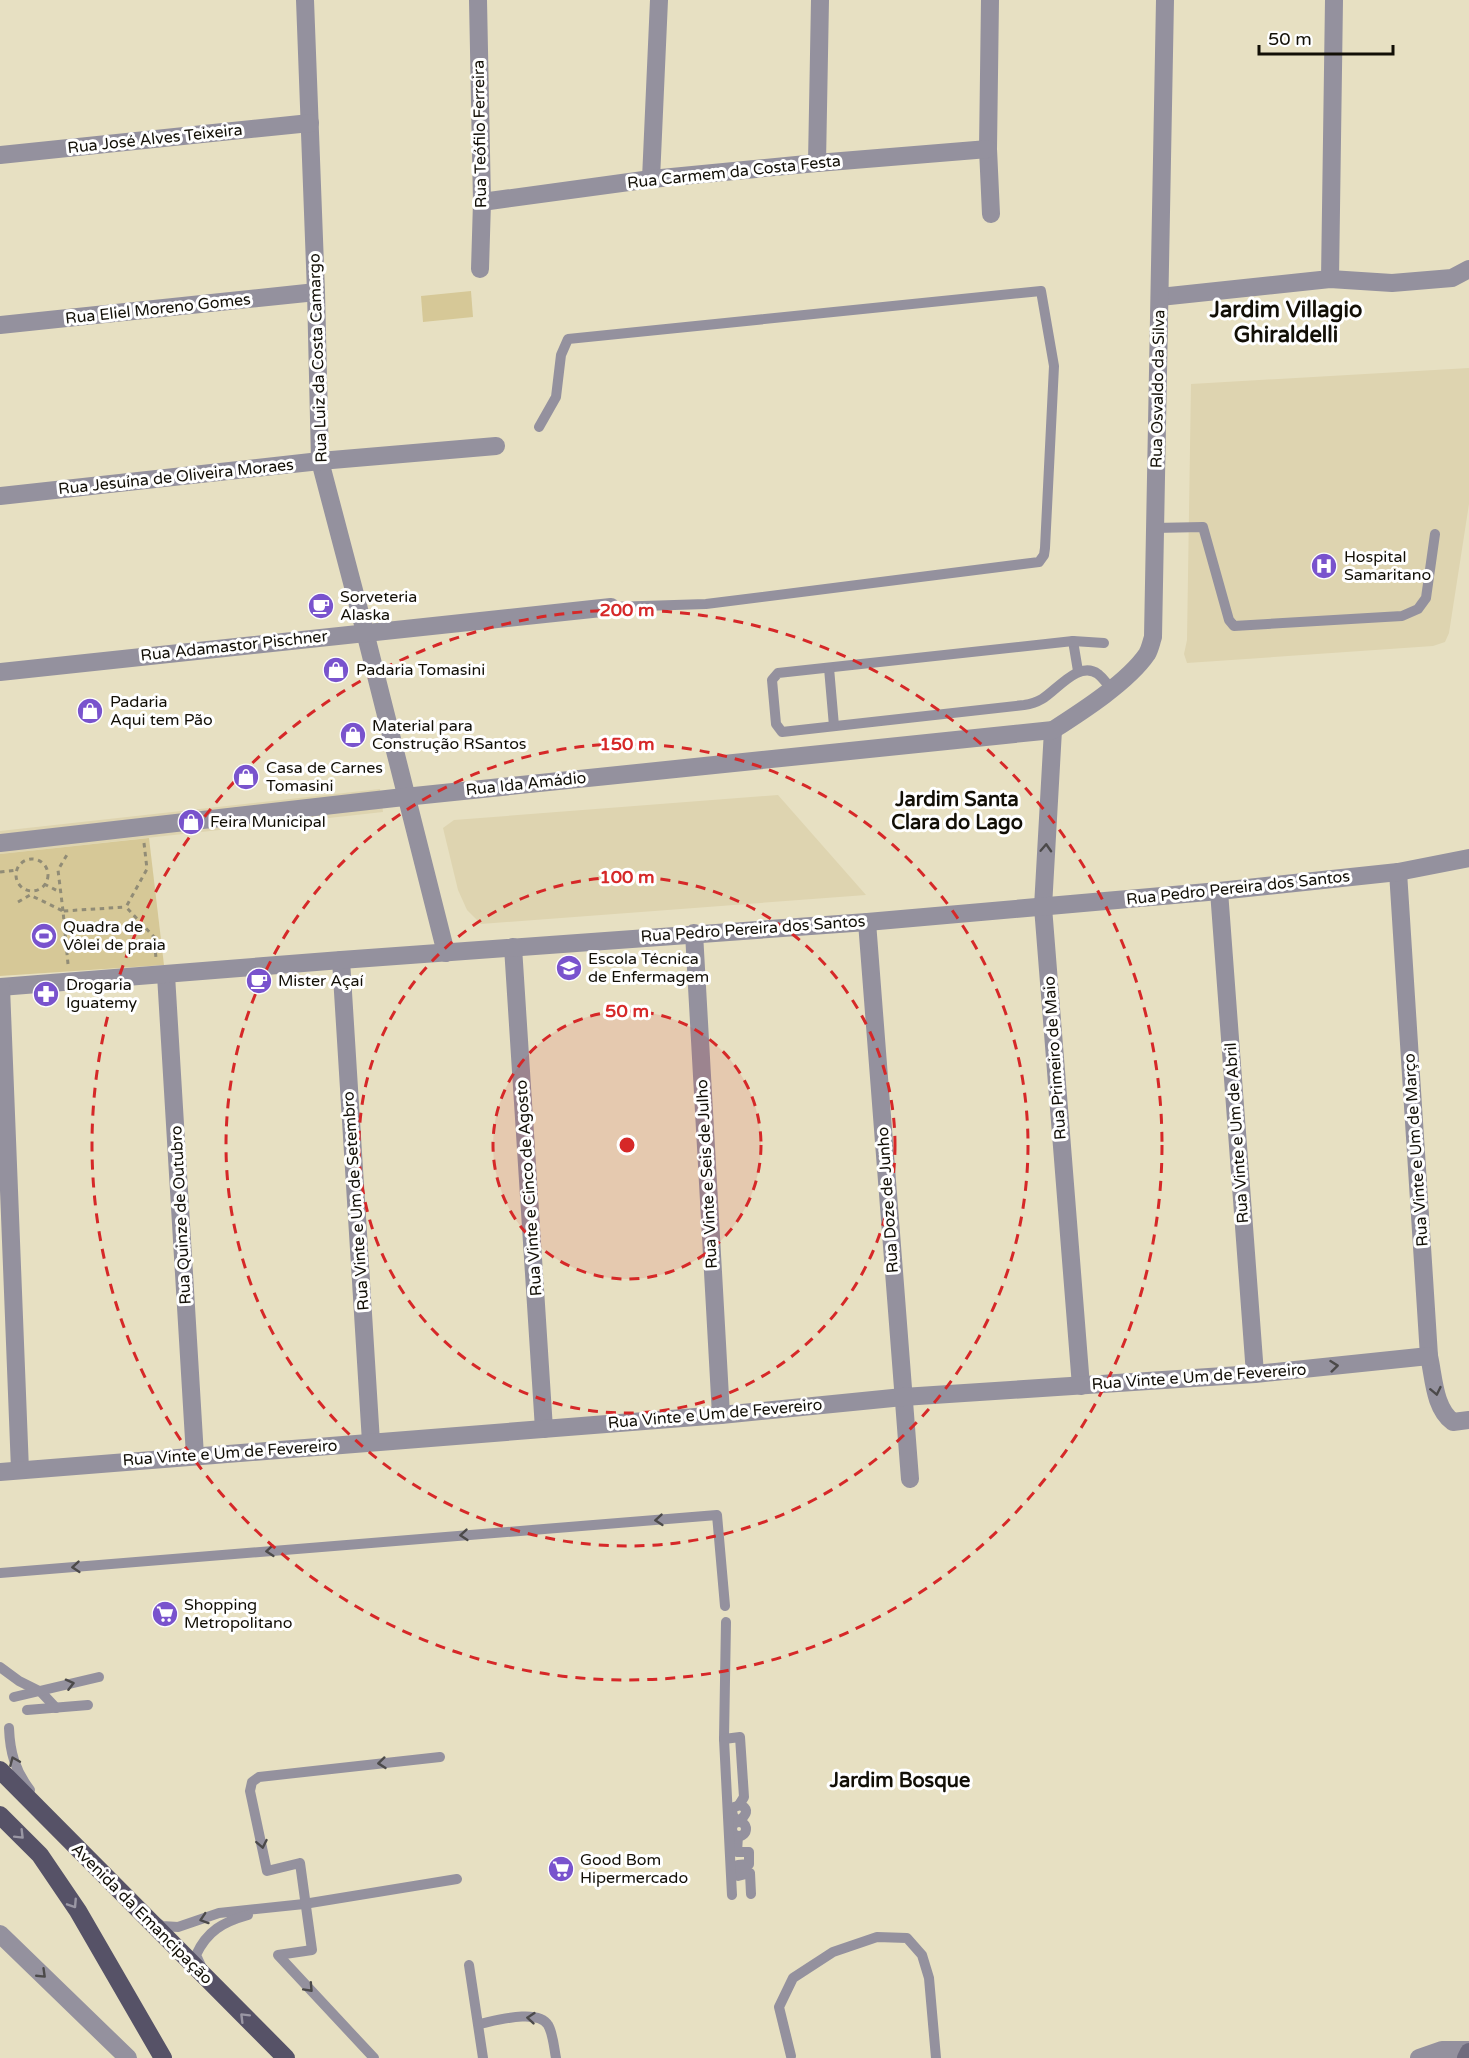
<svg xmlns="http://www.w3.org/2000/svg" width="1469" height="2058" viewBox="0 0 1469 2058" font-family="'Varela Round',sans-serif">
	<style>
		.built { fill: #ded4b0 }
		.green { fill: #d6c897 }
		.lines { fill: none; stroke-linecap: round; stroke-linejoin: round }
		.path { stroke: #918c76; stroke-width: 3; stroke-dasharray: 4.5 4.5; stroke-linecap: butt }
		.lane { stroke: #94919e; stroke-width: 10 }
		.street { stroke: #94919e; stroke-width: 18 }
		.secondary { stroke: #6f6c7e; stroke-width: 18 }
		.primary { stroke: #565267; stroke-width: 18 }
		.oneway { stroke: #4c4a4a }
		.oneway2 { stroke: #9a97a4 }
		.ring { fill: none; stroke: #d62828; stroke-width: 3; stroke-dasharray: 10 8 }
		.labels { text-anchor: middle; dominant-baseline: central; stroke-width: 6; stroke-linejoin: round; paint-order: stroke }
		.street-label { font-size: 16px; fill: #120f06; stroke: #fff }
		.poi-label { font-size: 16px; fill: #120f06; stroke: #fff; text-anchor: start }
		.quarter-label { font-size: 20px; font-weight: bold; fill: #120f06; stroke: #fff }
		.district-label { font-size: 22px; font-weight: bold; fill: #120f06; stroke: #fff }
		.centre { fill: #d62828; stroke: #fff; stroke-width: 3 }
		.ring-label { font-size: 18px; text-anchor: middle; font-weight: bold; fill: #d62828; stroke: #fff; stroke-width: 6; stroke-linejoin: round; paint-order: stroke }
	</style>
	<rect width="100%" height="100%" fill="#e7e0c2"/>
	<!-- built -->
	<g class="built">
		<polygon points="1469,368 1469,504 1449,633 1445,642 1433,646 1187,663 1184,654 1187,640 1191,384"/>
		<polygon points="380,789 383,812 0,854 0,831"/>
		<polygon points="778,795 866,895 481,924 467,910 458,890 443,828 454,820"/>
	</g>
	<!-- green -->
	<g class="green">
		<polygon points="471,291 473,317 423,322 421,296"/>
		<polygon points="149,838 164,965 0,976 0,854"/>
	</g>
	<g class="lines">
		<!-- path -->
		<g class="path">
			<polyline points="144,843 147,869 126,907 154,937 156,958"/>
			<circle cx="32" cy="875" r="16"/>
			<polyline points="0,872 17,870"/>
			<polyline points="44,884 60,892"/>
			<polyline points="18,902 30,895 63,911"/>
			<polyline points="63,911 58,870 68,853"/>
			<polyline points="68,964 63,911 126,907"/>
		</g>
		<!-- lane -->
		<g class="lane">
			<polyline points="539,427 556,397 561,355 568,339 1041,291 1054,366 1045,548 1044,555 1039,562 706,604 611,607"/>
			<polyline points="1154,528 1203,527 1229,620 1234,626 1402,616 1418,609 1426,598 1435,534"/>
			<polyline points="1073,641 1078,671"/>
			<path d="M1104 643 1073 641 778 673 772 680 776 724 782 732 1024 705C1031 704 1037 702 1042 699 1057 690 1079 660 1098 674 1103 678 1107 684 1111 688"/>
			<polyline points="829,668 834,726"/>
			<polyline points="0,1573 717,1515 725,1606"/>
			<polyline points="0,1667 19,1681 41,1692 56,1708"/>
			<polyline points="14,1697 99,1677"/>
			<polyline points="27,1710 88,1705"/>
			<path d="M9 1728C10 1753 15 1770 30 1790"/>
			<polyline points="724,1739 726,1622"/>
			<path d="M741 1805C751 1811 744 1816 739 1822L733 1816 732 1811 734 1807Z"/>
			<circle cx="739" cy="1829" r="7"/>
			<polyline points="738,1836 737,1852 749,1852 749,1864 738,1865 738,1876 750,1873 751,1894"/>
			<polyline points="732,1895 724,1739 740,1737 744,1797 739,1805"/>
			<polyline points="156,1922 162,1926 178,1927 219,1913 304,1904 457,1879"/>
			<polyline points="469,1965 483,2058"/>
			<path d="M202 1968 196 1955C207 1931 223 1922 248 1915"/>
			<path d="M479 2024C495 2021 538 2008 548 2025 553 2033 554 2048 556 2058"/>
			<polyline points="791,2056 779,2007 793,1978 833,1952 877,1937 907,1938 922,1955 929,1978 936,2058"/>
			<polyline points="374,2058 278,1955 312,1950 300,1863 267,1871 250,1791 252,1782 259,1777 440,1757"/>
		</g>
		<!-- street -->
		<g class="street">
			<polyline points="305,0 316,292 320,461 365,632 446,953"/>
			<polyline points="478,0 482,202 480,269"/>
			<polyline points="990,0 988,149 991,214"/>
			<polyline points="0,155 310,123"/>
			<polyline points="817,163 820,0"/>
			<polyline points="651,179 659,0"/>
			<polyline points="482,202 651,179 817,163 988,149"/>
			<polyline points="1330,279 1334,0"/>
			<polyline points="1160,297 1330,279 1392,283 1452,278 1469,269"/>
			<polyline points="0,325 316,292"/>
			<polyline points="0,496 320,461 496,446"/>
			<polyline points="0,672 611,607"/>
			<polyline points="1053,730 1043,907 1081,1386"/>
			<path d="M0 843 395 798 1053 730C1081 712 1128 682 1147 654 1150 649 1151 643 1153 637L1165 0"/>
			<path d="M1398 872 1429 1356C1434 1378 1434 1408 1453 1422L1469 1420"/>
			<polyline points="1219,891 1255,1374"/>
			<polyline points="867,922 910,1479"/>
			<polyline points="694,933 721,1415"/>
			<polyline points="513,947 544,1429"/>
			<polyline points="341,960 371,1442"/>
			<polyline points="166,975 195,1456"/>
			<polyline points="0,987 341,960 867,922 1219,891 1398,872 1469,858"/>
			<polyline points="1,987 20,1470"/>
			<polyline points="0,1472 721,1415 903,1397 1255,1374 1429,1356"/>
			<polyline points="0,1934 128,2058"/>
			<polyline points="1419,2058 1442,2050 1469,2050"/>
		</g>
		<!-- secondary -->
		<polyline class="secondary" points="1466,2058 1469,2052"/>
		<!-- primary -->
		<g class="primary">
			<polyline points="0,1770 286,2058"/>
			<polyline points="0,1815 40,1855 78,1911 163,2058"/>
		</g>
	</g>
	<!-- one-way arrows -->
	<defs><path id="oneway-chevron" d="M-2-3.5L2.5 0L-2 3.5" fill="none" stroke-width="1.6" stroke-linecap="round" stroke-linejoin="round" transform="scale(1.5)"/></defs>
	<g class="oneway">
		<use href="#oneway-chevron" transform="translate(1046 848) rotate(-87)"/>
		<use href="#oneway-chevron" transform="translate(1334 1366) rotate(-6)"/>
		<use href="#oneway-chevron" transform="translate(1436 1391) rotate(78)"/>
		<use href="#oneway-chevron" transform="translate(659 1520) rotate(175)"/>
		<use href="#oneway-chevron" transform="translate(464 1535) rotate(175)"/>
		<use href="#oneway-chevron" transform="translate(270 1551) rotate(175)"/>
		<use href="#oneway-chevron" transform="translate(76 1567) rotate(175)"/>
		<use href="#oneway-chevron" transform="translate(70 1684) rotate(-14)"/>
		<use href="#oneway-chevron" transform="translate(14 1761) rotate(-113)"/>
		<use href="#oneway-chevron" transform="translate(382 1763) rotate(174)"/>
		<use href="#oneway-chevron" transform="translate(262 1844) rotate(79)"/>
		<use href="#oneway-chevron" transform="translate(204 1919) rotate(162)"/>
		<use href="#oneway-chevron" transform="translate(42 1974) rotate(44)"/>
		<use href="#oneway-chevron" transform="translate(309 1988) rotate(47)"/>
		<use href="#oneway-chevron" transform="translate(531 2018) rotate(-175)"/>
	</g>
	<g class="oneway2">
		<use href="#oneway-chevron" transform="translate(20 1835) rotate(45)"/>
		<use href="#oneway-chevron" transform="translate(73 1904) rotate(57)"/>
		<use href="#oneway-chevron" transform="translate(244 2017) rotate(-135)"/>
	</g>
	<!-- distance rings -->
	<circle cx="627" cy="1145" r="134" fill="#d62828" fill-opacity=".12"/>
	<g class="ring">
		<circle cx="627" cy="1145" r="134"/>
		<circle cx="627" cy="1145" r="268"/>
		<circle cx="627" cy="1145" r="401"/>
		<circle cx="627" cy="1145" r="535"/>
	</g>
	<!-- icons -->
	<defs>
		<g id="hospital-disc" transform="scale(1.35)"><circle r="9.5" fill="#7953cd" stroke="#fff"/><path d="M-5-5h3v3.5h4V-5h3V5h-3V1.5h-4V5h-3Z" fill="#fff"/></g>
		<g id="cafe-disc" transform="scale(1.35)"><circle r="9.5" fill="#7953cd" stroke="#fff"/><path d="M-5.5-4.5H6V0H3Q3 3.5 0 3.5H-2.5Q-5.5 3.5-5.5 0ZM3-3.2v2h1.7v-2ZM-6 4.5H4V6H-6Z" fill="#fff"/></g>
		<g id="shop-disc" transform="scale(1.35)"><circle r="9.5" fill="#7953cd" stroke="#fff"/><path d="M-5-2.5h2.3a2.7 3.5 0 0 1 5.4 0H5L5.5 6h-11ZM-1.5-2.5h3a1.5 2.3 0 0 0-3 0Z" fill="#fff"/></g>
		<g id="stadium-disc" transform="scale(1.35)"><circle r="9.5" fill="#7953cd" stroke="#fff"/><path d="M0-5a6.5 5 0 1 0 0 10a6.5 5 0 1 0 0-10ZM-3.5-1.8h7v3.6h-7Z" fill="#fff"/></g>
		<g id="university-disc" transform="scale(1.35)"><circle r="9.5" fill="#7953cd" stroke="#fff"/><path d="M0-5L7-2L0 1L-7-2ZM-4 1L0 2.5L4 1V4Q0 6-4 4Z" fill="#fff"/></g>
		<g id="pharmacy-disc" transform="scale(1.35)"><circle r="9.5" fill="#7953cd" stroke="#fff"/><path d="M-2-6h4v4h4v4h-4v4h-4v-4h-4v-4h4Z" fill="#fff"/></g>
		<g id="supermarket-disc" transform="scale(1.35)"><circle r="9.5" fill="#7953cd" stroke="#fff"/><path d="M-6-5.5h2.5l.6 2H6L4.5 2H-2.5L-4.4-4H-6ZM-1.5 3.2a1.3 1.3 0 1 0 .1 0ZM3 3.2a1.3 1.3 0 1 0 .1 0Z" fill="#fff"/></g>
	</defs>
	<g fill-rule="evenodd">
		<use href="#hospital-disc" x="1324" y="566"/>
		<use href="#cafe-disc" x="321" y="606"/>
		<use href="#shop-disc" x="336" y="670"/>
		<use href="#shop-disc" x="90" y="711"/>
		<use href="#shop-disc" x="353" y="735"/>
		<use href="#shop-disc" x="246" y="777"/>
		<use href="#shop-disc" x="191" y="822"/>
		<use href="#stadium-disc" x="44" y="936"/>
		<use href="#university-disc" x="569" y="968"/>
		<use href="#cafe-disc" x="259" y="981"/>
		<use href="#pharmacy-disc" x="46" y="994"/>
		<use href="#supermarket-disc" x="165" y="1614"/>
		<use href="#supermarket-disc" x="561" y="1869"/>
	</g>
	<g class="labels">
		<!-- street labels -->
		<g class="street-label">
			<text transform="translate(480 134) rotate(-91)">Rua Teófilo Ferreira</text>
			<text transform="translate(155 139) rotate(-6)">Rua José Alves Teixeira</text>
			<text transform="translate(734 172) rotate(-6)">Rua Carmem da Costa Festa</text>
			<text transform="translate(158 309) rotate(-6)">Rua Eliel Moreno Gomes</text>
			<text transform="translate(318 358) rotate(-92)">Rua Luiz da Costa Camargo</text>
			<text transform="translate(1158 389) rotate(-89)">Rua Osvaldo da Silva</text>
			<text transform="translate(176 477) rotate(-6)">Rua Jesuína de Oliveira Moraes</text>
			<text transform="translate(234 646) rotate(-6)">Rua Adamastor Pischner</text>
			<text transform="translate(526 784) rotate(-6)">Rua Ida Amádio</text>
			<text transform="translate(1238 888) rotate(-6)">Rua Pedro Pereira dos Santos</text>
			<text transform="translate(753 929) rotate(-4)">Rua Pedro Pereira dos Santos</text>
			<text transform="translate(1055 1058) rotate(-94)">Rua Primeiro de Maio</text>
			<text transform="translate(1237 1133) rotate(-94)">Rua Vinte e Um de Abril</text>
			<text transform="translate(1416 1150) rotate(-94)">Rua Vinte e Um de Março</text>
			<text transform="translate(707 1174) rotate(-93)">Rua Vinte e Seis de Julho</text>
			<text transform="translate(529 1188) rotate(-94)">Rua Vinte e Cinco de Agosto</text>
			<text transform="translate(888 1200) rotate(-94)">Rua Doze de Junho</text>
			<text transform="translate(356 1201) rotate(-94)">Rua Vinte e Um de Setembro</text>
			<text transform="translate(181 1215) rotate(-93)">Rua Quinze de Outubro</text>
			<text transform="translate(1199 1377) rotate(-4)">Rua Vinte e Um de Fevereiro</text>
			<text transform="translate(715 1414) rotate(-5)">Rua Vinte e Um de Fevereiro</text>
			<text transform="translate(230 1453) rotate(-4)">Rua Vinte e Um de Fevereiro</text>
			<text transform="translate(142 1914) rotate(45)">Avenida da Emancipação</text>
		</g>
		<!-- poi labels -->
		<g class="poi-label">
			<text x="1344" y="557">Hospital<tspan x="1344" dy="18">Samaritano</tspan></text>
			<text x="340" y="597">Sorveteria<tspan x="340" dy="18">Alaska</tspan></text>
			<text x="356" y="670">Padaria Tomasini</text>
			<text x="110" y="702">Padaria<tspan x="110" dy="18">Aqui tem Pão</tspan></text>
			<text x="372" y="726">Material para<tspan x="372" dy="18">Construção RSantos</tspan></text>
			<text x="266" y="768">Casa de Carnes<tspan x="266" dy="18">Tomasini</tspan></text>
			<text x="210" y="822">Feira Municipal</text>
			<text x="63" y="927">Quadra de<tspan x="63" dy="18">Vôlei de praia</tspan></text>
			<text x="588" y="959">Escola Técnica<tspan x="588" dy="18">de Enfermagem</tspan></text>
			<text x="278" y="981">Mister Açaí</text>
			<text x="66" y="985">Drogaria<tspan x="66" dy="18">Iguatemy</tspan></text>
			<text x="184" y="1605">Shopping<tspan x="184" dy="18">Metropolitano</tspan></text>
			<text x="580" y="1860">Good Bom<tspan x="580" dy="18">Hipermercado</tspan></text>
		</g>
		<!-- quarter labels -->
		<g class="quarter-label">
			<text x="957" y="800">Jardim Santa<tspan x="957" dy="23">Clara do Lago</tspan></text>
			<text x="900" y="1781">Jardim Bosque</text>
		</g>
		<!-- district labels -->
		<g class="district-label">
			<text x="1286" y="310">Jardim Villagio<tspan x="1286" dy="25">Ghiraldelli</tspan></text>
		</g>
	</g>
	<circle cx="627" cy="1145" r="9" class="centre"/>
	<g class="ring-label">
		<text x="627" y="616">200 m</text>
		<text x="627" y="750">150 m</text>
		<text x="627" y="883">100 m</text>
		<text x="627" y="1017">50 m</text>
	</g>
	<!-- scale -->
	<path d="M1259 45v9h134v-9" fill="none" stroke="#120f06" stroke-width="3"/>
	<text x="1268" y="45" font-size="18" fill="#120f06" stroke="#ffffff" stroke-width="4.5" paint-order="stroke">50 m</text>
</svg>
